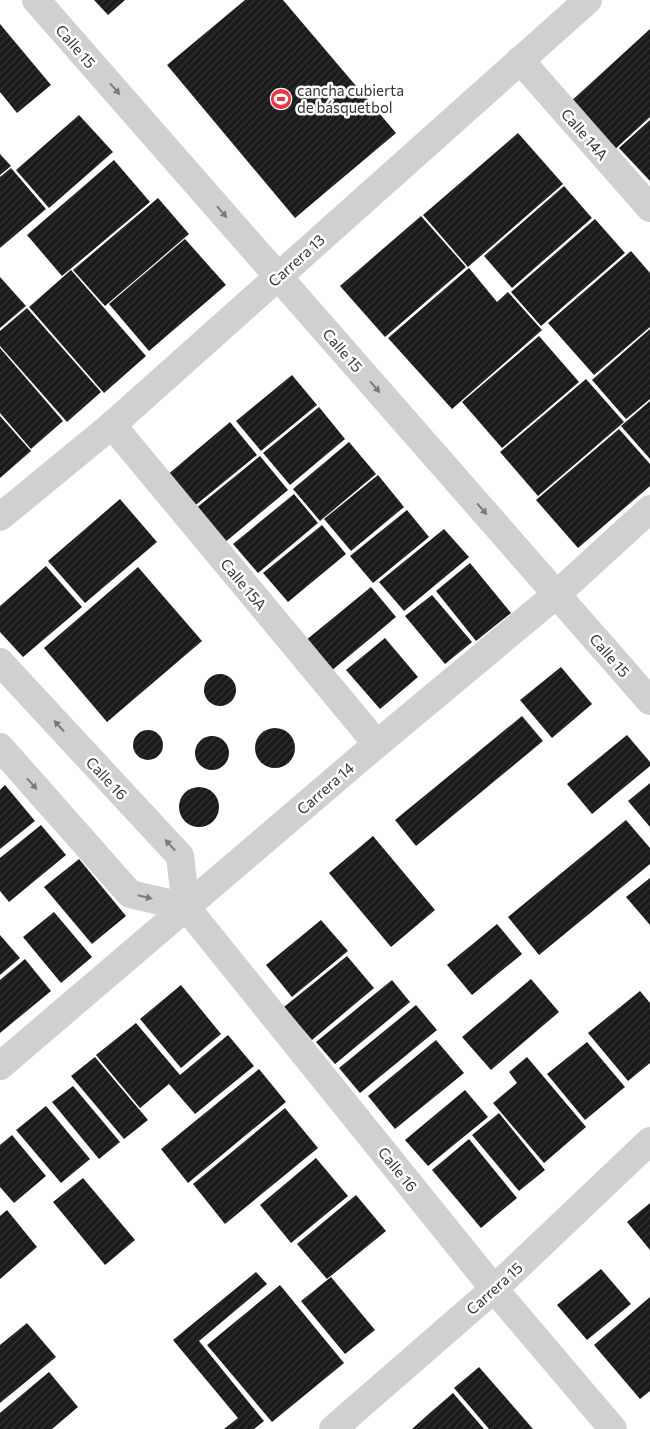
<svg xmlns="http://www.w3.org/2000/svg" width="650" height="1429" viewBox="0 0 650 1429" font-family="Commissioner,sans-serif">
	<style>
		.building { fill: url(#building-hatch) }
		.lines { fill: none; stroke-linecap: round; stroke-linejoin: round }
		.minor { stroke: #d0d0d0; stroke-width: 28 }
		.oneway { fill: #7a7a7a }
		.labels { text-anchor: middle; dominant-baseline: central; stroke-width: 5; stroke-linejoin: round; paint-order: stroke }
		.street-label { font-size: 15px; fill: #333; stroke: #fff }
		.poi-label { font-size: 15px; fill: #333; stroke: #fff; text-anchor: start }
	</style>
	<defs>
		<pattern id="building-hatch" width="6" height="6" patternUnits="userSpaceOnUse" patternTransform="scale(1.25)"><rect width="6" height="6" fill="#1a1a1a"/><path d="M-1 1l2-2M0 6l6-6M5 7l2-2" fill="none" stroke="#333"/></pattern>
	</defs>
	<rect width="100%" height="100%" fill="#fff"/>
	<!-- building -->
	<g class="building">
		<polygon points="94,0 125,0 108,15"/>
		<polygon points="245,0 283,0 396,133 295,218 167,65"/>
		<polygon points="0,24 51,85 17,113 0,92"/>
		<polygon points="650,29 650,117 612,152 568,104"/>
		<polygon points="79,115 113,152 49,208 16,170"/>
		<polygon points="650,120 650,181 619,148"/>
		<polygon points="518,133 563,184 468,267 423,215"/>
		<polygon points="0,154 11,166 0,175"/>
		<polygon points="114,160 150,202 62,276 27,235"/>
		<polygon points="11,168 46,209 0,248 0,177"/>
		<polygon points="564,186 592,218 512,288 484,256"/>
		<polygon points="158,198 189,234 105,306 73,270"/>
		<polygon points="421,216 466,267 385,337 340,286"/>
		<polygon points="595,219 625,253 541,326 511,292"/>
		<polygon points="185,239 226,285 149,351 109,304"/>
		<polygon points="631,251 650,273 650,327 594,375 548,323"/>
		<polygon points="469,268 497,302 508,292 542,330 452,409 388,338"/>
		<polygon points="71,270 146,356 104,393 29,307"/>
		<polygon points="0,277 26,306 0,328"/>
		<polygon points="27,308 101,392 67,422 0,346 0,331"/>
		<polygon points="650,329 650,399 626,419 592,380"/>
		<polygon points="539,336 579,382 502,448 462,402"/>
		<polygon points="0,348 63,421 31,449 0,413"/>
		<polygon points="292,375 317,405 261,451 236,421"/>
		<polygon points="586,379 624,422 538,496 500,452"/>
		<polygon points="650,401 650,459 621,426"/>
		<polygon points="319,407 345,439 290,485 263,453"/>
		<polygon points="0,416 31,451 0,478"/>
		<polygon points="230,422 257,455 192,508 166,476"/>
		<polygon points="619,429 650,464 650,486 578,548 536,500"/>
		<polygon points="349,442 376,474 320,521 293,489"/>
		<polygon points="260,456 288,490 224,543 195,509"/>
		<polygon points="378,475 404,507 351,551 324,519"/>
		<polygon points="294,494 318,523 258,573 233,544"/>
		<polygon points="120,499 157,542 85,603 48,561"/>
		<polygon points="407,510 429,537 373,583 350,556"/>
		<polygon points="322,525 346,554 288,602 263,573"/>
		<polygon points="444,529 469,557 404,611 379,582"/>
		<polygon points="470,563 511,613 476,641 436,591"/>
		<polygon points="46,566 82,607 23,657 0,632 0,606"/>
		<polygon points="138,567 202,641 107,722 44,648"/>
		<polygon points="371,587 396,617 331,671 305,641"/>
		<polygon points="432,595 472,642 445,664 405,616"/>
		<polygon points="385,638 418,677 380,709 346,670"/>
		<polygon points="561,667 592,704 552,738 520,700"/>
		<circle cx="220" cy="690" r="16"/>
		<polygon points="522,716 543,741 416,846 395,820"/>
		<circle cx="275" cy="748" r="20"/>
		<circle cx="148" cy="745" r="15"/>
		<polygon points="627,735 650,762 650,766 592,814 567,784"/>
		<circle cx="212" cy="753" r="17"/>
		<polygon points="650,783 650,827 628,801"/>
		<polygon points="5,785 35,821 0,849 0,790"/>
		<circle cx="199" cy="807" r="20"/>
		<polygon points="626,820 650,848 650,864 539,955 508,917"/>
		<polygon points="41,825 66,855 9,902 0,891 0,858"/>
		<polygon points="373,836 435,910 391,947 329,873"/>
		<polygon points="79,859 126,916 92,944 44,887"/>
		<polygon points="650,878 650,925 626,897"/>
		<polygon points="54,912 92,957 61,983 23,937"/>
		<polygon points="321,920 348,951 292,997 266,965"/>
		<polygon points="497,924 522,954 472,995 447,965"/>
		<polygon points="0,935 20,958 0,975"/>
		<polygon points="347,956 374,988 312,1040 284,1007"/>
		<polygon points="25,959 51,991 0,1033 0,980"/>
		<polygon points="531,979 559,1012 491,1070 462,1037"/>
		<polygon points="392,980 410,1002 335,1064 316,1042"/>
		<polygon points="181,985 221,1034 181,1068 140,1019"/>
		<polygon points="640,991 650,1003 650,1063 628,1081 588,1033"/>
		<polygon points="416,1005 437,1030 360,1093 339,1068"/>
		<polygon points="136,1023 180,1075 228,1035 254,1066 195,1114 169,1084 140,1108 96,1055"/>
		<polygon points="436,1040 464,1073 395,1129 368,1096"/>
		<polygon points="587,1042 625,1087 585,1120 547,1074"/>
		<polygon points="95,1057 148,1120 124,1139 71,1076"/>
		<polygon points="527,1057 586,1127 544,1163 493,1103 517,1083 509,1072"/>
		<polygon points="259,1069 286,1102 188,1183 161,1149"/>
		<polygon points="73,1086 120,1142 99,1159 52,1102"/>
		<polygon points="465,1090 488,1117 428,1166 405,1140"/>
		<polygon points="46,1106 90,1159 61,1183 16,1130"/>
		<polygon points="285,1108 318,1148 225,1224 193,1184"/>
		<polygon points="499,1113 545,1170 519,1191 472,1135"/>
		<polygon points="12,1135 46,1176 14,1203 0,1187 0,1145"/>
		<polygon points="469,1139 517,1198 481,1228 432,1170"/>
		<polygon points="316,1158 348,1196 291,1243 260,1205"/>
		<polygon points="83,1178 135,1240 105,1265 53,1202"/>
		<polygon points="356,1195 386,1231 327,1279 297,1244"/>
		<polygon points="650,1203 650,1250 627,1222"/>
		<polygon points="7,1210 37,1247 0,1279 0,1216"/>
		<polygon points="601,1269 631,1304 587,1340 557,1305"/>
		<polygon points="256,1272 267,1284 199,1341 264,1421 254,1429 224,1429 238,1418 173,1340"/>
		<polygon points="331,1277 375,1330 345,1354 301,1301"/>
		<polygon points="280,1285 344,1363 272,1422 207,1345"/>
		<polygon points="650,1297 650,1391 640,1399 594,1345"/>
		<polygon points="27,1323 56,1357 0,1403 0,1345"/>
		<polygon points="479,1367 533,1429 489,1429 454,1388"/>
		<polygon points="49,1372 78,1407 52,1429 0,1429 0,1413"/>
		<polygon points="453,1393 484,1429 412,1429 432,1411"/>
	</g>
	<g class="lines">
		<!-- minor -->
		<g class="minor">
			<polyline points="36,0 650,701"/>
			<polyline points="520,60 650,208"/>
			<polyline points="112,425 377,744"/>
			<polyline points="0,517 112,425 588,0"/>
			<polyline points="0,662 180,856 186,907 494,1289 613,1429"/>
			<polyline points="0,747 130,894 186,907"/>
			<polyline points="0,1066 377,744 557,594 650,509"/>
			<polyline points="333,1429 494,1289 650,1141"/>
		</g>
	</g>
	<!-- one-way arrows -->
	<defs><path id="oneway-solid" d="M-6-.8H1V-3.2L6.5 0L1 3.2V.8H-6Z" transform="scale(1.25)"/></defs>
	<g class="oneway">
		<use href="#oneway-solid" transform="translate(115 89) rotate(49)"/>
		<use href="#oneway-solid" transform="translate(222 212) rotate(49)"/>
		<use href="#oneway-solid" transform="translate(375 387) rotate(49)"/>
		<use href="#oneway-solid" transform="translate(482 509) rotate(49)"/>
		<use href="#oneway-solid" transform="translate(59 726) rotate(-133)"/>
		<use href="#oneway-solid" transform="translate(32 784) rotate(48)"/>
		<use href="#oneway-solid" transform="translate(170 845) rotate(-133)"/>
		<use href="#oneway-solid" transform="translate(145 897) rotate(13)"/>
	</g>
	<!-- icons -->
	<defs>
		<g id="stadium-disc" transform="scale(1.125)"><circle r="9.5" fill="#e63946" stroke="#fff"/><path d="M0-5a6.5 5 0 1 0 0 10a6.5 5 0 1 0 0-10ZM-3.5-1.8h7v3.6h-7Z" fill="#fff"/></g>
	</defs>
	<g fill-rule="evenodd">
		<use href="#stadium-disc" x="281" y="99"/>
	</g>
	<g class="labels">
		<!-- street labels -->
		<g class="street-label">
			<text transform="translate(76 46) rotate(49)">Calle 15</text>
			<text transform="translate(585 134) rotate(49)">Calle 14A</text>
			<text transform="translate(296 260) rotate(-42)">Carrera 13</text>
			<text transform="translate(343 350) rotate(49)">Calle 15</text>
			<text transform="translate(244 584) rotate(50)">Calle 15A</text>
			<text transform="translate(610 655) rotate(49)">Calle 15</text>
			<text transform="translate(107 778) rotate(47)">Calle 16</text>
			<text transform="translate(325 788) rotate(-41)">Carrera 14</text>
			<text transform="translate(398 1169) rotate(51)">Calle 16</text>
			<text transform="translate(494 1288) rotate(-42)">Carrera 15</text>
		</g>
		<!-- poi labels -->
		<g class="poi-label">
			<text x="297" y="90">cancha cubierta<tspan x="297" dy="17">de básquetbol</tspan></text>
		</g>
	</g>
</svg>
